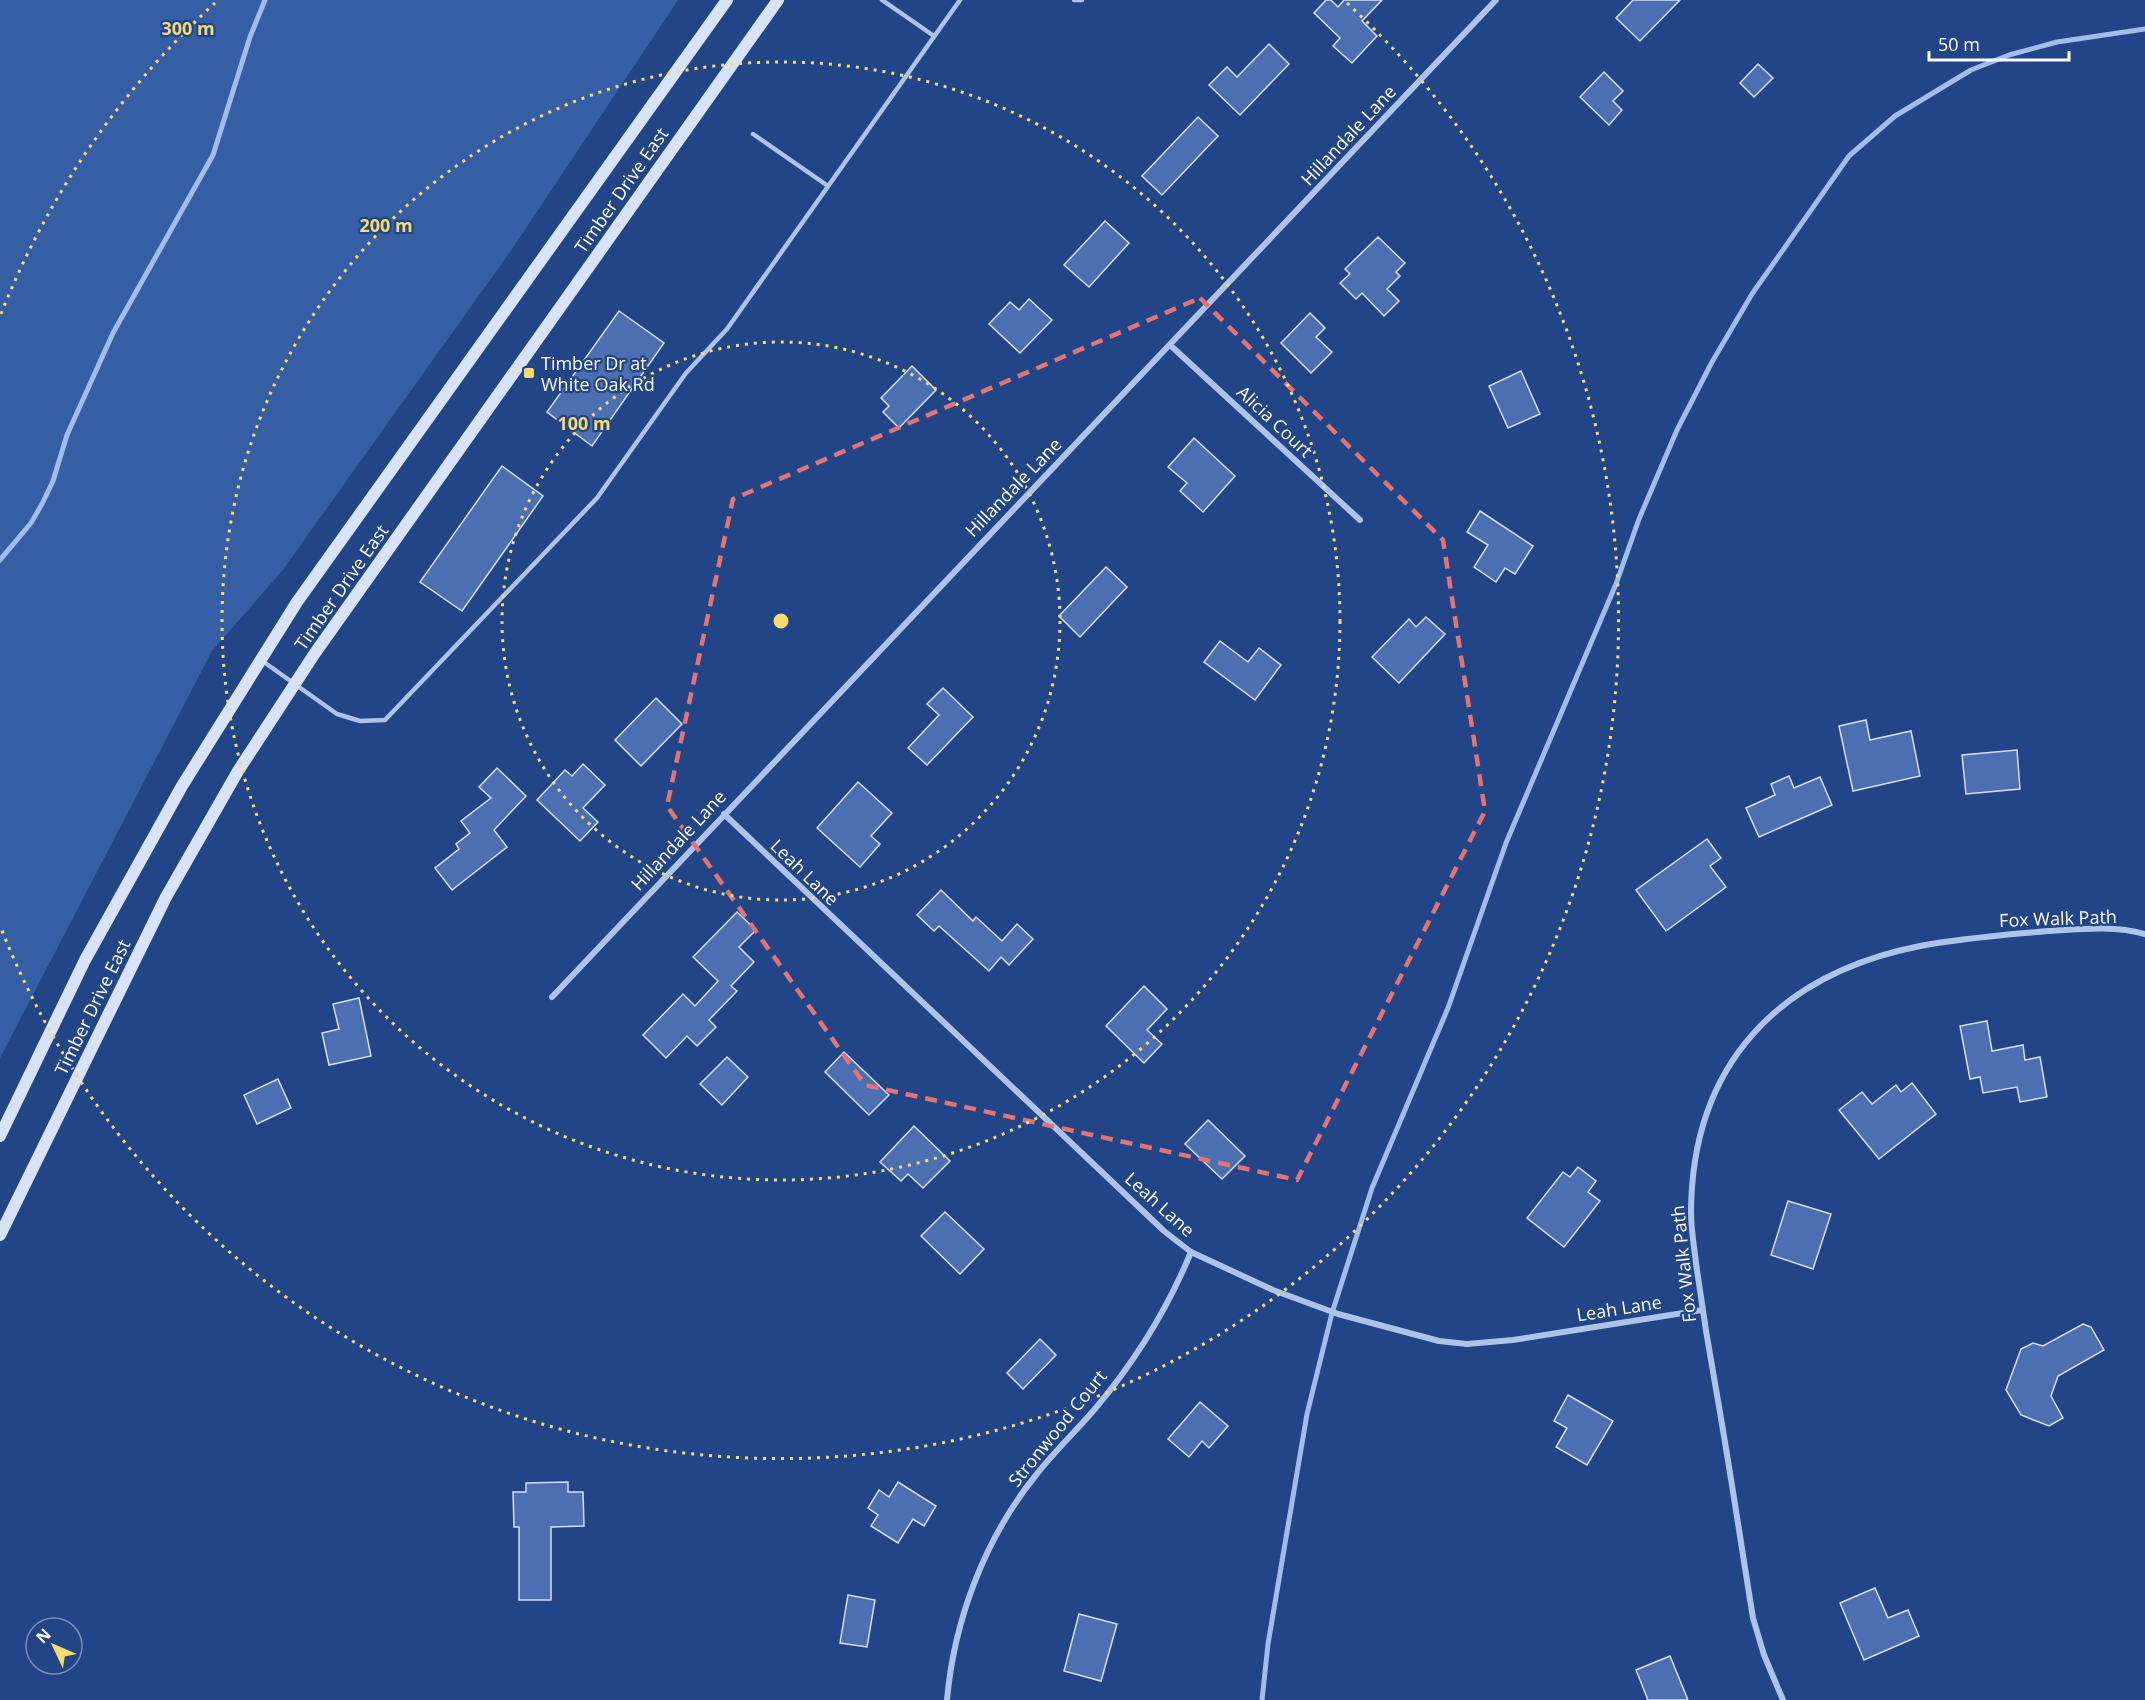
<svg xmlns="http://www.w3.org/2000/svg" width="2145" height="1700" viewBox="0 0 2145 1700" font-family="'Open Sans',sans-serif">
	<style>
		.green { fill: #365ea5 }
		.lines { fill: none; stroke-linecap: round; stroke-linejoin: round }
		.stream { stroke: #a1bdeb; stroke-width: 5 }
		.building { fill: #4b6fb0; stroke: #d2dff7; stroke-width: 1.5 }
		.lane { stroke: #adc3ea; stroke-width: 4.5 }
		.street { stroke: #adc3ea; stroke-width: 6 }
		.secondary { stroke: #d8e3f8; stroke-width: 12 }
		.marked { fill: none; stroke: #e47373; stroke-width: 4.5; stroke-dasharray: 12 8; stroke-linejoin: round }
		.ring { fill: none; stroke: #f6db6f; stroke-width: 3; stroke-dasharray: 3 6 }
		.poi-dot { fill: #f6db6f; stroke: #224588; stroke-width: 2 }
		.labels { text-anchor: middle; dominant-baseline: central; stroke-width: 4.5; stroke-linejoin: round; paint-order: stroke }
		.street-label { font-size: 18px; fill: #fff; stroke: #224588 }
		.poi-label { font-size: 18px; fill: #fff; stroke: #224588; text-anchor: start }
		.centre { fill: #f6db6f; stroke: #224588; stroke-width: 3 }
		.ring-label { font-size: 18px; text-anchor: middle; font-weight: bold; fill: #f6db6f; stroke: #224588; stroke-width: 4.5; stroke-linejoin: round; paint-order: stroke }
	</style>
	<rect width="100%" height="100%" fill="#224588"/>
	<!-- green -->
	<polygon class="green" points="0,0 678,0 510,252 282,571 212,651 0,1058"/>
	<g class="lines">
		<!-- stream -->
		<g class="stream">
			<polyline points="0,560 31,523 42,504 53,481 67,435 113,333 213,155 250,37 265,0"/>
			<polyline points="1262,1700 1268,1644 1307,1414 1332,1313 1372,1188 1448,1008 1506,843 1616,584 1639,519 1677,430 1712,362 1752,294 1849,156 1895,116 1971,70 2009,55 2057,42 2145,29"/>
		</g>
	</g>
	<!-- building -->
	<g class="building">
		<polygon points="1326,0 1331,0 1338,7 1344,0 1382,0 1362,21 1377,36 1352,63 1333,46 1340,38 1314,13"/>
		<polygon points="1633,0 1680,0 1640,41 1616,18"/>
		<polygon points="1269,44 1289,64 1240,115 1209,85 1227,67 1237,77"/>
		<polygon points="1758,64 1773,78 1754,97 1740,83"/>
		<polygon points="1604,72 1623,91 1613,101 1622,110 1609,125 1580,97"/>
		<polygon points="1198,117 1218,136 1162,195 1142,176"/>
		<polygon points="1105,221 1129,243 1089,287 1064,265"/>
		<polygon points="1378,237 1405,263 1396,272 1400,276 1387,289 1399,301 1384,316 1362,293 1356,299 1340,283 1350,274 1345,269"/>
		<polygon points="1029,299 1052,320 1020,353 989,324 1010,302 1019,310"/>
		<polygon points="619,311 664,343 592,446 547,412"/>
		<polygon points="1310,313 1325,328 1316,337 1332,352 1311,373 1281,343"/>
		<polygon points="912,366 936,390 899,428 883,412 889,406 881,398"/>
		<polygon points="1521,371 1540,414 1508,428 1489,386"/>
		<polygon points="1194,438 1235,476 1203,512 1180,491 1187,483 1168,467"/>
		<polygon points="502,466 543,496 462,611 420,582"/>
		<polygon points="1480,511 1533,546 1515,574 1505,568 1496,582 1474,567 1488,545 1467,532"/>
		<polygon points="1106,567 1127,587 1080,637 1059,616"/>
		<polygon points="1426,617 1445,634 1399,683 1372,657 1409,619 1416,627"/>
		<polygon points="1220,641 1248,662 1259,648 1281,665 1255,700 1204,662"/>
		<polygon points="943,688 973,717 927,765 908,748 939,715 927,704"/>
		<polygon points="656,698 682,724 641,766 615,740"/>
		<polygon points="1866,720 1870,740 1911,731 1920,776 1853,791 1839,726"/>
		<polygon points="2017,750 2020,789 1966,794 1962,755"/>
		<polygon points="583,764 605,785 583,808 598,822 580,841 537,800 565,770 572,776"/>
		<polygon points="497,768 526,796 494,830 507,847 452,890 435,868 459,849 456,844 470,833 461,821 491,798 479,787"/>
		<polygon points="1789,776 1794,788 1820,777 1832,805 1759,837 1746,808 1775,795 1771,784"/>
		<polygon points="858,782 892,813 871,836 880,844 860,867 817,828"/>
		<polygon points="1707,839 1721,858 1710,866 1726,887 1666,931 1636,890"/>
		<polygon points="941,890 973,921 976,917 1002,941 1017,924 1033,939 1009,965 1001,957 989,971 939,926 934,931 917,915"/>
		<polygon points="737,912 756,930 739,947 754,962 731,986 737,991 709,1020 716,1027 697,1046 687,1036 666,1058 643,1035 683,994 695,1006 718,981 693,957"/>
		<polygon points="1144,986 1167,1009 1147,1030 1162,1044 1144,1063 1106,1026"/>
		<polygon points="359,998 371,1056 329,1065 322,1033 339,1029 333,1004"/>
		<polygon points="1987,1021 1992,1051 2023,1045 2025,1060 2040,1057 2047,1097 2020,1102 2017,1087 1983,1093 1980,1077 1970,1079 1960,1026"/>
		<polygon points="844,1052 889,1095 869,1115 825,1072"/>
		<polygon points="727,1057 748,1077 722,1105 700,1084"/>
		<polygon points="278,1079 291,1108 257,1124 244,1095"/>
		<polygon points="1912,1083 1936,1114 1879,1159 1839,1110 1862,1092 1872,1104 1896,1085 1901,1092"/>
		<polygon points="1208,1120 1245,1156 1222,1179 1185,1144"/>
		<polygon points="914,1126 950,1161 923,1188 908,1174 901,1181 880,1162"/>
		<polygon points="1578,1167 1596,1181 1588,1192 1600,1201 1564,1247 1527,1218 1563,1172 1570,1177"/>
		<polygon points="1788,1201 1831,1214 1813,1269 1771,1255"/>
		<polygon points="945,1212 984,1249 960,1274 921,1236"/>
		<polygon points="2083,1324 2091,1327 2104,1350 2058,1376 2051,1396 2063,1418 2049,1426 2021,1415 2006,1390 2021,1349 2033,1343 2043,1346"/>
		<polygon points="1040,1339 1056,1355 1023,1389 1007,1373"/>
		<polygon points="1568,1395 1613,1421 1587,1465 1556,1447 1567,1428 1554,1421"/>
		<polygon points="1200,1402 1228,1426 1209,1448 1202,1441 1189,1457 1168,1439"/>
		<polygon points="568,1482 568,1492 583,1492 584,1526 551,1527 551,1600 519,1600 519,1527 514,1527 513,1492 526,1492 526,1483"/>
		<polygon points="898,1482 936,1506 924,1526 913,1519 898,1543 871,1526 878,1515 868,1508 879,1490 889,1497"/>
		<polygon points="1875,1588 1888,1618 1908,1610 1919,1636 1864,1660 1840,1603"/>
		<polygon points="848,1595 875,1600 867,1647 840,1643"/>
		<polygon points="1079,1614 1117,1624 1101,1681 1064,1671"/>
		<polygon points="1670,1656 1688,1700 1648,1700 1636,1670"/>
	</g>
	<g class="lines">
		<!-- lane -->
		<g class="lane">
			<polyline points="882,0 934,36"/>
			<polyline points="1074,0 1082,0"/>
			<polyline points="753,134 828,186"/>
			<polyline points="261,660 337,714 360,721 385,720 597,498 686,373 727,329 960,0"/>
		</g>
		<!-- street -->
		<g class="street">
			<polyline points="1170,345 1360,520"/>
			<polyline points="724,814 1164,1231 1191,1252 1273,1290 1338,1314 1439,1341 1467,1344 1513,1340 1702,1310"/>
			<polyline points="552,997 1496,0"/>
			<path d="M947 1700C954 1620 985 1538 1036 1475 1054 1452 1075 1432 1094 1410 1133 1364 1168 1308 1191 1252"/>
			<path d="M1783 1700 1764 1655 1753 1618C1741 1544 1730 1469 1717 1395 1709 1351 1702 1307 1696 1263 1694 1246 1691 1229 1691 1212 1692 1064 1779 974 1920 946 1963 938 2005 935 2048 931 2080 929 2114 925 2145 934"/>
		</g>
		<!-- secondary -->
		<g class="secondary">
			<polyline points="0,1136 85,960 182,786 297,602 727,0"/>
			<polyline points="0,1235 166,897 238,771 315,653 778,0"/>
		</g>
	</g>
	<!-- marked area -->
	<path class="marked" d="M1200 298 1443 540 1485 811 1297 1180 865 1085 667 806 733 499Z"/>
	<!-- distance rings -->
	<g class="ring">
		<circle cx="781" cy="621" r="279"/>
		<circle cx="781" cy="621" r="559"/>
		<path d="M1 314A838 838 0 0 1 215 3M1347 3A838 838 0 1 1 1 928"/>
	</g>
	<!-- markers -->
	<rect class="poi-dot" x="523" y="367" width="12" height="12" rx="3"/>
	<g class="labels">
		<!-- street labels -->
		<g class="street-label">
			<text transform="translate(1348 135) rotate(-47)">Hillandale Lane</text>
			<text transform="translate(621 190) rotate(-55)">Timber Drive East</text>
			<text transform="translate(1275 421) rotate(43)">Alicia Court</text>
			<text transform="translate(1013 487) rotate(-46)">Hillandale Lane</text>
			<text transform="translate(341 587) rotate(-55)">Timber Drive East</text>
			<text transform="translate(678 840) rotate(-47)">Hillandale Lane</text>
			<text transform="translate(805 872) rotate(44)">Leah Lane</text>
			<text transform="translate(2058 918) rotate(-2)">Fox Walk Path</text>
			<text transform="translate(92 1007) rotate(-64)">Timber Drive East</text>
			<text transform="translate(1160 1204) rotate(42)">Leah Lane</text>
			<text transform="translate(1683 1264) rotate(-96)">Fox Walk Path</text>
			<text transform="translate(1619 1308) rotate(-9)">Leah Lane</text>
			<text transform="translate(1057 1428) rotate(-51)">Stronwood Court</text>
		</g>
		<!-- poi labels -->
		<g class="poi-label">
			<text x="541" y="363">Timber Dr at<tspan x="541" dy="21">White Oak Rd</tspan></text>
		</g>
	</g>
	<circle cx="781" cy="621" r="9" class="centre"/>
	<g class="ring-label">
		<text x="188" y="35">300 m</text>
		<text x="386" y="232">200 m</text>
		<text x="584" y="430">100 m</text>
	</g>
	<!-- north arrow -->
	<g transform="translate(54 1646) rotate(314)"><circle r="28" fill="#224588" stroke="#7a8fb8" stroke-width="1.5"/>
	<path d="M0-4.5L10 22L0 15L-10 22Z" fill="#f6db6f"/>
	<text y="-9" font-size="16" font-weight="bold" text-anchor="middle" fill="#ffffff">N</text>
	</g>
	<!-- scale -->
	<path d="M1929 51v9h140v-9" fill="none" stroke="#ffffff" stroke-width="3"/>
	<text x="1938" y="51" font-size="18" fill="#ffffff" stroke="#224588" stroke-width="4.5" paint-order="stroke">50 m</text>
</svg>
